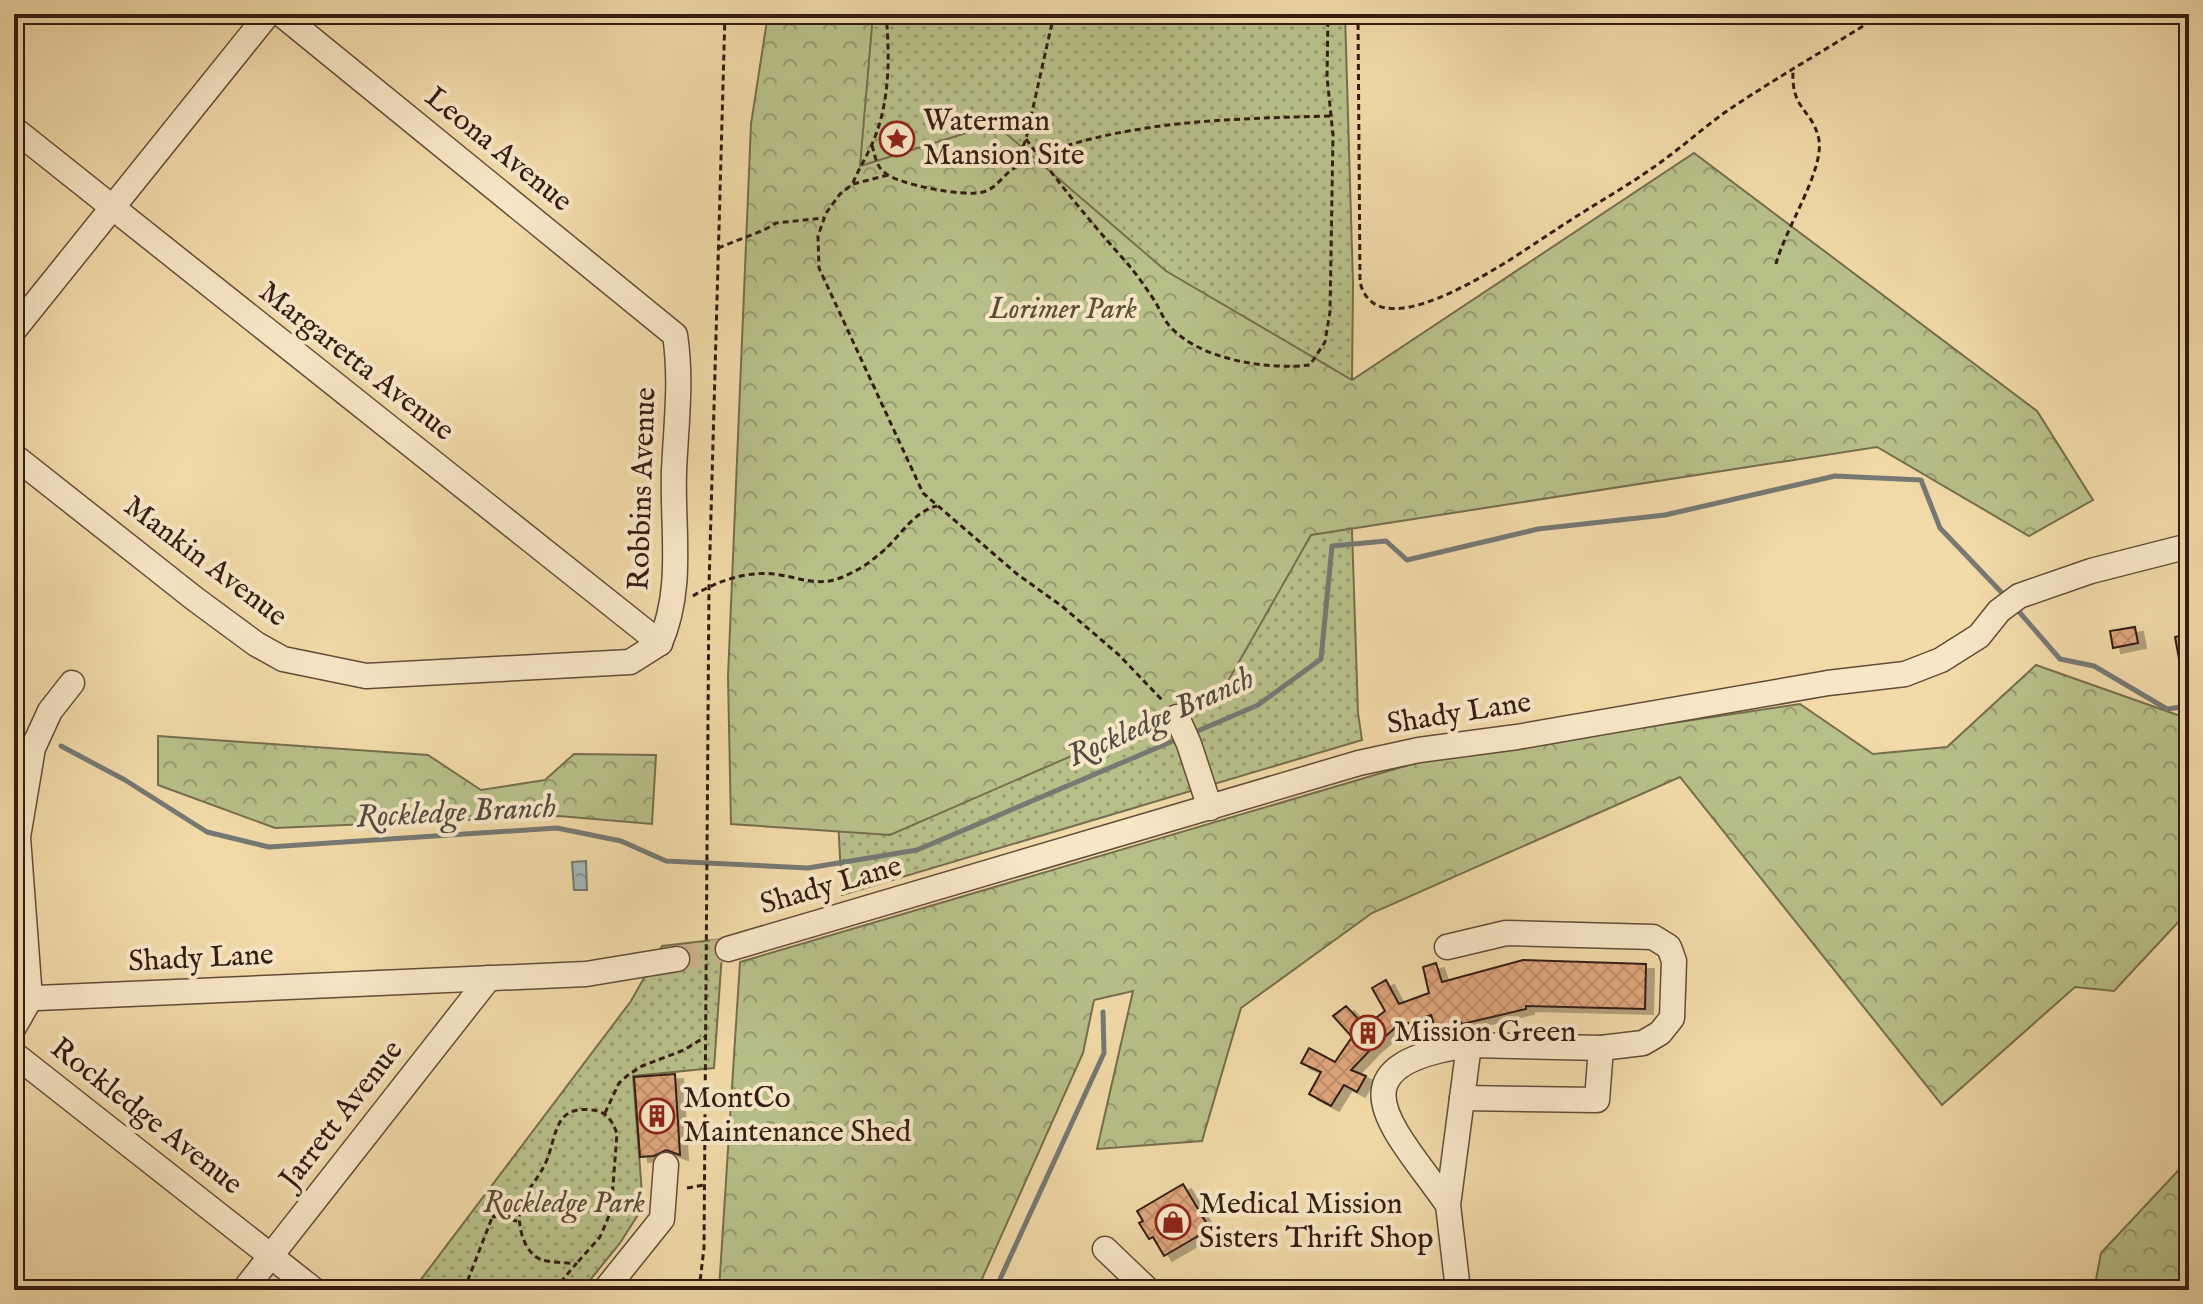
<svg xmlns="http://www.w3.org/2000/svg" width="2203" height="1304" viewBox="0 0 2203 1304" font-family="'IM FELL English',serif">
	<style>
		.grass { fill: url(#grass-dots); stroke: #766e4e; stroke-width: 2 }
		.forest { fill: url(#forest-crowns); stroke: #766e4e; stroke-width: 2 }
		.water { fill: url(#water-ripples); stroke: #767974; stroke-width: 2 }
		.lines { fill: none; stroke-linecap: round; stroke-linejoin: round }
		.stream { stroke: #767974; stroke-width: 5 }
		.building { fill: url(#building-cross-hatch); stroke: #341d13; stroke-width: 2; filter: url(#shadow) }
		.minor-tunnel { stroke: #ccb48b; stroke-width: 24; stroke-dasharray: 24 12; stroke-linecap: butt }
		.minor-casing { stroke: #644c38; stroke-width: 27 }
		.path { stroke: #341d13; stroke-width: 3; stroke-dasharray: 6 4; stroke-linecap: butt }
		.minor { stroke: #f7e7c7; stroke-width: 24 }
		.labels { text-anchor: middle; dominant-baseline: central; stroke-width: 8; stroke-linejoin: round; paint-order: stroke }
		.poi-label { font-size: 30px; fill: #341d13; stroke: #f7e7c7; text-anchor: start }
		.street-label { font-size: 30px; fill: #341d13; stroke: #f7e7c7 }
		.park-label { font-size: 30px; font-style: italic; fill: #5c4e37; stroke: #f7e7c7 }
		.water-label { font-size: 32px; font-style: italic; fill: #554b44; stroke: #f7e7c7 }
	</style>
	<defs>
		<pattern id="grass-dots" width="8" height="8" patternUnits="userSpaceOnUse" patternTransform="scale(2)"><rect width="8" height="8" fill="#b8c08a"/><path d="M2 2h.1M6 6h.1" fill="none" stroke="#969b70" stroke-width="1.8" stroke-linecap="round"/></pattern>
		<pattern id="forest-crowns" width="20" height="18" patternUnits="userSpaceOnUse" patternTransform="scale(2)"><rect width="20" height="18" fill="#b8c08a"/><path d="M2 6a3 3 0 1 1 6 0M12 15a3 3 0 1 1 6 0" fill="none" stroke="#969b70"/></pattern>
		<pattern id="water-ripples" width="26" height="14" patternUnits="userSpaceOnUse" patternTransform="scale(2)"><rect width="26" height="14" fill="#a2b7b5"/><path d="M2 4q2-2 4 0t4 0M15 11q2-2 4 0t4 0" fill="none" stroke="#859492"/></pattern>
		<pattern id="building-cross-hatch" width="8" height="8" patternUnits="userSpaceOnUse" patternTransform="scale(2)"><rect width="8" height="8" fill="#dfa67d"/><path d="M0 0l8 8M0 8l8-8" fill="none" stroke="#c08e6b"/></pattern>
		<filter id="shadow"><feDropShadow dx="8" dy="5" stdDeviation="0" flood-color="#0004"/></filter>
	</defs>
	<rect width="100%" height="100%" fill="#f2daa9"/>
	<filter id="stains"><feTurbulence type="fractalNoise" baseFrequency=".0025" numOctaves="4"/><feColorMatrix values="0 0 0 0 .2 0 0 0 0 .09 0 0 0 0 .02 0 0 0 .5 -.17"/></filter>
	<radialGradient id="worn" r=".72"><stop offset=".6" stop-color="#630" stop-opacity="0"/><stop offset="1" stop-color="#630" stop-opacity=".3"/></radialGradient>
	<!-- grass -->
	<g class="grass">
		<polygon points="796,14 1345,14 1353,284 1352,380 1347,378 1358,713 1362,740 842,895"/>
		<polygon points="723,939 714,1068 633,1076 643,1207 620,1243 582,1290 413,1290 631,1001 662,946"/>
	</g>
	<!-- forest -->
	<g class="forest">
		<polygon points="768,14 873,14 860,166 995,124 1166,271 1352,380 1694,153 2037,411 2093,500 2029,536 1877,447 1311,535 1223,690 890,835 731,824 728,677 751,124"/>
		<polygon points="2036,665 2189,719 2189,921 2182,918 2114,991 2075,987 1942,1105 1680,777 1372,913 1241,1008 1202,1141 1097,1149 1133,991 1094,1000 1083,1053 977,1290 719,1290 740,962 1429,759 1800,704 1873,754 1947,747"/>
		<polygon points="158,736 428,755 481,790 545,780 574,754 656,755 652,824 559,816 275,828 158,785"/>
		<polygon points="2189,1159 2189,1290 2094,1290 2101,1253"/>
	</g>
	<!-- water -->
	<polygon class="water" points="586,861 587,890 574,890 572,862"/>
	<g class="lines">
		<!-- stream -->
		<g class="stream">
			<polyline points="2014,606 2060,659 2094,666 2167,709 2189,706"/>
			<polyline points="1193,733 1258,705 1321,659 1332,546 1386,541 1407,560 1538,529 1665,515 1835,476 1921,480 1940,528 2005,596"/>
			<polyline points="61,746 125,780 207,832 269,847 557,828 621,841 666,861 808,868 917,850 1180,738"/>
			<polyline points="995,1290 1104,1053 1103,1012"/>
		</g>
	</g>
	<!-- building -->
	<g class="building">
		<polygon points="2135,627 2138,643 2113,648 2110,631"/>
		<polygon points="2189,634 2189,674 2182,675 2175,637"/>
		<polygon points="1523,960 1646,964 1645,1009 1526,1006 1526,1009 1462,1024 1461,1022 1436,1030 1431,1015 1395,1028 1372,1048 1351,1070 1366,1076 1357,1092 1344,1085 1331,1106 1309,1094 1321,1072 1301,1063 1309,1048 1335,1062 1352,1037 1333,1016 1346,1006 1365,1026 1385,1011 1372,988 1386,980 1399,1004 1429,993 1423,967 1436,963 1442,982"/>
		<polygon points="675,1074 680,1155 666,1150 654,1156 640,1157 634,1077"/>
		<polygon points="1183,1184 1210,1229 1164,1256 1153,1237 1149,1239 1139,1223 1143,1221 1137,1211"/>
	</g>
	<g class="lines">
		<!-- minor-tunnel -->
		<polyline class="minor-tunnel" points="677,959 728,949"/>
		<!-- minor casing -->
		<g class="minor-casing">
			<g id="minor">
				<path d="M281 14 675 335C682 380 676 425 674 471 672 530 684 588 660 643"/>
				<polyline points="14,129 660,643"/>
				<polyline points="14,330 268,14"/>
				<polyline points="14,456 195,599 256,644 283,659 366,676 630,662 660,643"/>
				<polyline points="1177,717 1189,744 1210,808"/>
				<polyline points="1447,947 1506,933 1653,937 1669,947 1674,961 1672,1018 1660,1033 1643,1043 1601,1048"/>
				<polyline points="728,949 1359,763 1419,750 1517,737 1828,683 1905,674 1941,660 1979,636 1999,611 2019,596 2091,571 2189,546"/>
				<polyline points="14,999 586,974 677,959"/>
				<polyline points="14,1027 30,999 18,837 33,748 50,711 72,683"/>
				<polyline points="14,1054 314,1290"/>
				<polyline points="1462,1098 1597,1100 1601,1048 1469,1045"/>
				<path d="M1448 1205C1396 1130 1324 1066 1469 1045L1448 1205 1458 1290"/>
				<polyline points="1105,1249 1148,1290"/>
				<polyline points="244,1290 489,978"/>
				<polyline points="605,1290 662,1219 666,1165"/>
			</g>
		</g>
		<!-- path -->
		<g class="path">
			<path d="M1358 14 1360 282C1378 358 1525 249 1557 229 1594 204 1634 183 1669 156 1689 141 1707 125 1727 111 1777 77 1831 47 1882 14"/>
			<path d="M1026 139C1058 182 1091 223 1127 263 1137 275 1147 289 1156 303 1160 310 1163 318 1168 324 1197 360 1268 370 1310 365L1325 342 1330 312 1333 135 1327 77 1328 14"/>
			<path d="M872 145C875 156 876 166 885 173 900 185 964 197 983 192 997 188 1002 176 1013 169 1021 163 1033 163 1043 162"/>
			<path d="M1038 155C1135 120 1228 119 1330 116"/>
			<polyline points="1016,165 1026,139 1054,14"/>
			<polyline points="888,175 853,184 840,194 826,213 818,236 819,268 923,493 1017,574 1063,607 1119,655 1164,702"/>
			<path d="M853 183C858 170 866 158 872 144 890 104 890 57 886 14"/>
			<polyline points="718,248 764,230 776,223 824,218"/>
			<path d="M1776 264C1784 231 1824 171 1819 140 1813 109 1791 111 1793 71"/>
			<path d="M693 596C716 581 747 571 774 574 798 577 817 587 840 578 853 573 867 565 877 556 898 541 911 512 937 506"/>
			<polyline points="605,1113 619,1083 628,1075 642,1066 684,1050 705,1037"/>
			<polyline points="687,1188 704,1185"/>
			<polyline points="492,1217 501,1216 519,1222"/>
			<polyline points="464,1290 495,1210 523,1198"/>
			<path d="M554 1290 576 1264C566 1262 549 1263 540 1259 530 1255 525 1244 522 1235 512 1198 532 1192 546 1162 557 1137 553 1105 592 1110 606 1111 613 1121 617 1134L611 1211 600 1237 576 1264"/>
			<polyline points="699,1290 704,1248 709,586 725,14"/>
		</g>
		<!-- minor -->
		<use href="#minor" class="minor"/>
	</g>
	<!-- icons -->
	<defs>
		<g id="sight-ring" transform="scale(1.8)"><circle r="9.5" fill="#f7e7c7" stroke="#8f2418" stroke-width="1.5"/><path d="M0-6L1.8-2.2L6-1.7L2.9 1.2L3.7 5.4L0 3.3L-3.7 5.4L-2.9 1.2L-6-1.7L-1.8-2.2Z" fill="#8f2418"/></g>
		<g id="building-ring" transform="scale(1.8)"><circle r="9.5" fill="#f7e7c7" stroke="#8f2418" stroke-width="1.5"/><path d="M-4-6H4V6H1V3H-1V6H-4ZM-2.5-4.3h1.7v1.8h-1.7ZM.8-4.3h1.7v1.8H.8ZM-2.5-1h1.7V.8h-1.7ZM.8-1h1.7V.8H.8Z" fill="#8f2418"/></g>
		<g id="shop-ring" transform="scale(1.8)"><circle r="9.5" fill="#f7e7c7" stroke="#8f2418" stroke-width="1.5"/><path d="M-5-2.5h2.3a2.7 3.5 0 0 1 5.4 0H5L5.5 6h-11ZM-1.5-2.5h3a1.5 2.3 0 0 0-3 0Z" fill="#8f2418"/></g>
	</defs>
	<g fill-rule="evenodd">
		<use href="#sight-ring" x="897" y="139"/>
		<use href="#building-ring" x="1368" y="1033"/>
		<use href="#building-ring" x="657" y="1116"/>
		<use href="#shop-ring" x="1173" y="1222"/>
	</g>
	<g class="labels">
		<!-- poi labels -->
		<g class="poi-label">
			<text x="923" y="122">Waterman<tspan x="923" dy="34">Mansion Site</tspan></text>
			<text x="1394" y="1033">Mission Green</text>
			<text x="683" y="1099">MontCo<tspan x="683" dy="34">Maintenance Shed</tspan></text>
			<text x="1199" y="1205">Medical Mission<tspan x="1199" dy="34">Sisters Thrift Shop</tspan></text>
		</g>
		<!-- street labels -->
		<g class="street-label">
			<text transform="translate(498 150) rotate(39)">Leona Avenue</text>
			<text transform="translate(356 362) rotate(38)">Margaretta Avenue</text>
			<text transform="translate(643 489) rotate(-88)">Robbins Avenue</text>
			<text transform="translate(205 562) rotate(37)">Mankin Avenue</text>
			<text transform="translate(1459 714) rotate(-9)">Shady Lane</text>
			<text transform="translate(831 886) rotate(-16)">Shady Lane</text>
			<text transform="translate(201 959) rotate(-3)">Shady Lane</text>
			<text transform="translate(342 1115) rotate(-52)">Jarrett Avenue</text>
			<text transform="translate(146 1117) rotate(38)">Rockledge Avenue</text>
		</g>
		<!-- park labels -->
		<g class="park-label">
			<text x="1063" y="310">Lorimer Park</text>
			<text x="564" y="1204">Rockledge Park</text>
		</g>
		<!-- water labels -->
		<g class="water-label">
			<text transform="translate(1161 718) rotate(-24)">Rockledge Branch</text>
			<text transform="translate(456 813) rotate(-3)">Rockledge Branch</text>
		</g>
	</g>
	<!-- margin -->
	<rect width="2203" height="1304" fill="none" stroke="#f2daa9" stroke-width="48"/>
	<rect x="16" y="16" width="2171" height="1272" fill="none" stroke="#341d13" stroke-width="4"/>
	<rect x="24" y="24" width="2155" height="1256" fill="none" stroke="#341d13" stroke-width="2"/>
	<rect width="100%" height="100%" filter="url(#stains)"/>
	<rect width="100%" height="100%" fill="url(#worn)"/>
</svg>
